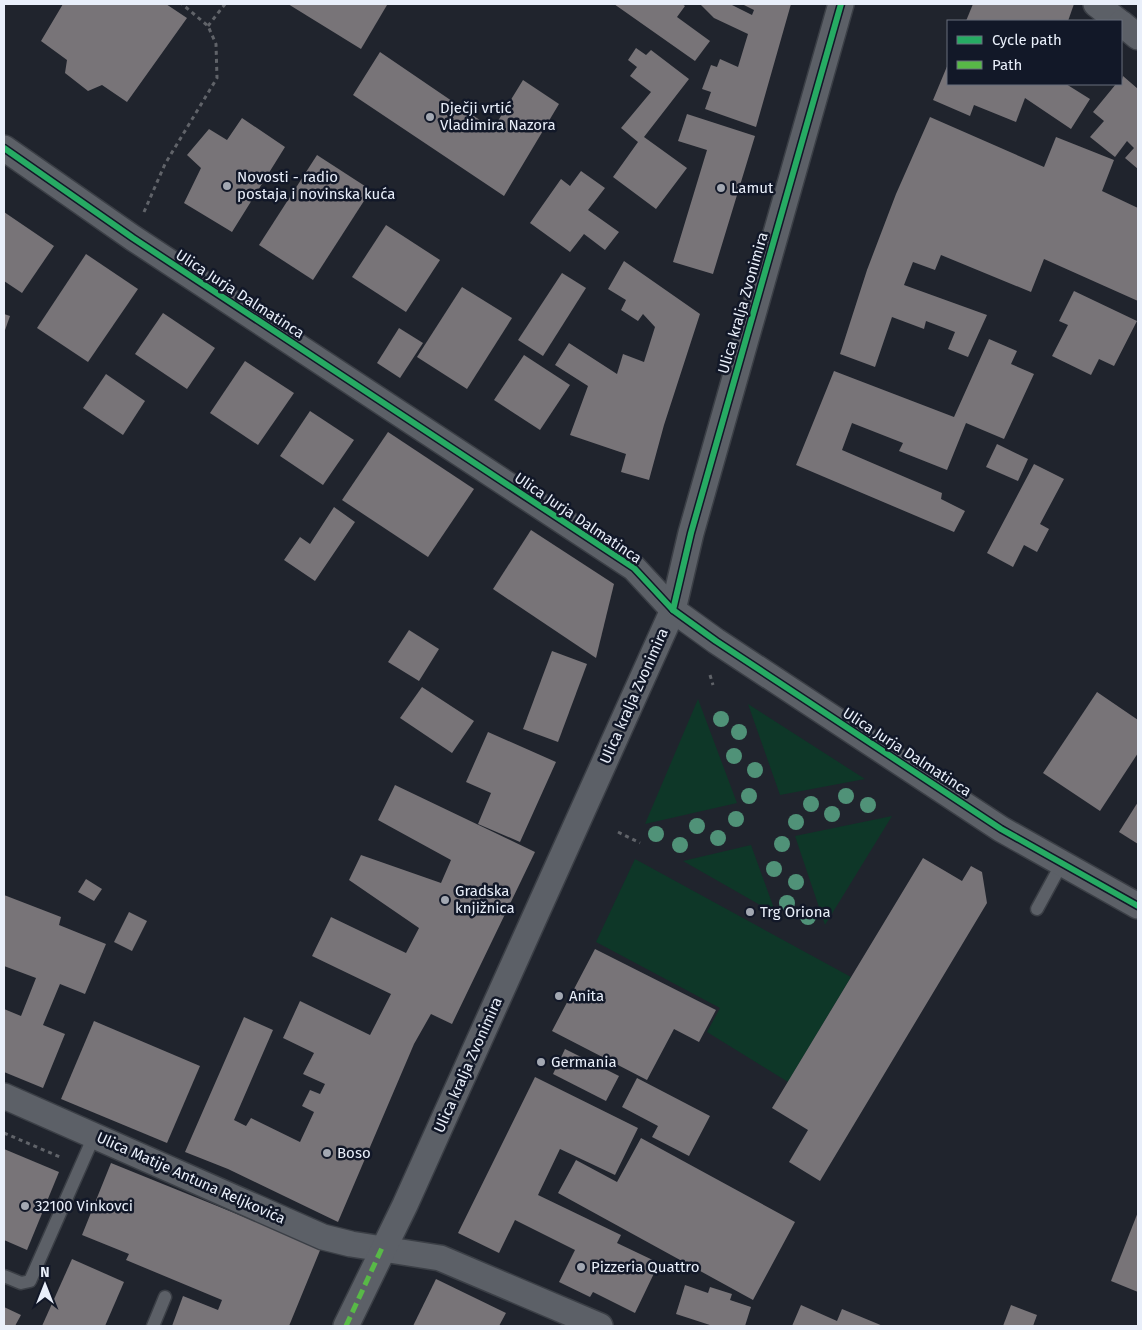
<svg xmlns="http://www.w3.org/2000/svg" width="1142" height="1330" viewBox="0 0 1142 1330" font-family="'Fira Sans',sans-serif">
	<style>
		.green { fill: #0e3728 }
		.building { fill: #787478 }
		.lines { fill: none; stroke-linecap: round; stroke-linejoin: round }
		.lane-casing { stroke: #3b3f46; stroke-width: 15 }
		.street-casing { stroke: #3b3f46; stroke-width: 28 }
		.path { stroke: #606369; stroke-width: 3; stroke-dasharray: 4 4; stroke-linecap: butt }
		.lane { stroke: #5c6067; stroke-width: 12 }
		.street { stroke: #5c6067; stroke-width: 25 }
		.quiet { stroke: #58b947; stroke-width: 5; stroke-dasharray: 10 5; stroke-linecap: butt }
		.cycleway-casing { stroke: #121828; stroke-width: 9 }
		.cycleway { stroke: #26ab63; stroke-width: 6 }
		.tree { fill: #509278 }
		.poi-dot { fill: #a3a8b2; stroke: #121828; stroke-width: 2 }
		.labels { text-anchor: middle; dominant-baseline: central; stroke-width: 5; stroke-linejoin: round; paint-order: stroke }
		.poi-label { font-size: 15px; fill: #e9effa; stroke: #121828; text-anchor: start }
		.street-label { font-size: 15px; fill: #e9effa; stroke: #121828 }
	</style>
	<rect width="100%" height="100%" fill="#20242d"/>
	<!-- green -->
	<g class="green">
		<polygon points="698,699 737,803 645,824"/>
		<polygon points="748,704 865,779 780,795"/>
		<polygon points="892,816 825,925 795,836"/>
		<polygon points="751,845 776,914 683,861"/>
		<polygon points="635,859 851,977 788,1082 707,1032 720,1008 596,942"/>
	</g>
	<!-- building -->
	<g class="building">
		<polygon points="63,4 166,4 187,18 127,102 102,85 88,91 65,73 67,60 41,41"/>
		<polygon points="288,4 385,4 387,5 361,49"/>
		<polygon points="614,4 682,4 685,6 677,17 710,41 695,61"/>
		<polygon points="700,4 730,4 752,15 754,10 742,4 791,4 756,127 705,109 711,92 702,89 711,65 717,67 720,59 738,67 748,34 714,18"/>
		<polygon points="973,4 1074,4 1068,21 966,21"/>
		<polygon points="636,48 646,55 651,50 689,79 644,137 687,168 656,209 613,177 638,142 621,128 651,92 630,76 637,67 628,60"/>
		<polygon points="380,52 493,129 523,80 559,104 504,196 353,95"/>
		<polygon points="948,64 948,84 1066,84 1090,99 1071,129 1025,98 1016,122 974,105 970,116 933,100"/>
		<polygon points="1123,76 1138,89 1138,169 1125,158 1134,148 1127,141 1115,157 1090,137 1104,121 1093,112 1116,84 1121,84"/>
		<polygon points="687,114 755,136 713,274 673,262 707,150 678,141"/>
		<polygon points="930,117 1044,167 1056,137 1114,160 1102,191 1138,208 1138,301 1044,259 1031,292 941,255 935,270 913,262 904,285 987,315 968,357 948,349 955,332 926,321 924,329 892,317 875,367 840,354 867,270 896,194"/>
		<polygon points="242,118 285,147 232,232 184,203 201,168 187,155 209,129 227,140"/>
		<polygon points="317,155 371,190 313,280 259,245"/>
		<polygon points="581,171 605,188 588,210 619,232 605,250 584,234 570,252 530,223 561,179 570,186"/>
		<polygon points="4,212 54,246 22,293 4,281"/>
		<polygon points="386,225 440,260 406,312 352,277"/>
		<polygon points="86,254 138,289 88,362 37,328"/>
		<polygon points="624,261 700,314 664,425 649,480 621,472 626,454 570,435 588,386 555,365 569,343 617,374 623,354 644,362 655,327 643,314 638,321 621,310 626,300 608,289"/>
		<polygon points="562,273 586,288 543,356 518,340"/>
		<polygon points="462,287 512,318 467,389 417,357"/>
		<polygon points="1074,291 1137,321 1114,366 1099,359 1091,375 1052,356 1068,325 1059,321"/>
		<polygon points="163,313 215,348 187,389 135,354"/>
		<polygon points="4,314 10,316 4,333"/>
		<polygon points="399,328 423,343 400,378 377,363"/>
		<polygon points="989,339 1017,351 1011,364 1034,374 1004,439 966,423 947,470 899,451 903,443 852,423 842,450 942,493 941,499 965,511 954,532 796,465 834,371 954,417"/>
		<polygon points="524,355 570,385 540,430 494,400"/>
		<polygon points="245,361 294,393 258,445 210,413"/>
		<polygon points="106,374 145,401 123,435 83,408"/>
		<polygon points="310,411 354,440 323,485 280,456"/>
		<polygon points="388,432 474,489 428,557 342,500"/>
		<polygon points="997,444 1028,459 1018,481 986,467"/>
		<polygon points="1034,464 1064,479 1040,524 1049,529 1037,552 1024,545 1013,567 987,553"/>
		<polygon points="334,507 355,522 315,581 284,560 300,537 310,544"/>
		<polygon points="531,530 614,584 596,658 493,589"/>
		<polygon points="409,630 439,649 419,681 388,662"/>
		<polygon points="552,651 587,664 558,742 523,729"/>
		<polygon points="422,687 474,721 452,753 400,718"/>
		<polygon points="1097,692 1138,720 1138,753 1100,811 1043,773"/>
		<polygon points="488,732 556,762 520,842 478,824 491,793 466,782"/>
		<polygon points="395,785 535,852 452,1024 431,1014 414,1044 338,1222 228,1169 185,1152 244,1017 273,1030 234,1120 246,1126 251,1118 300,1142 314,1112 302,1106 310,1090 320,1094 325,1084 303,1074 314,1053 283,1038 300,1001 370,1035 391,994 312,956 331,917 406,953 419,928 349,880 361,855 441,883 451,860 378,820"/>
		<polygon points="1138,802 1138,844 1119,832"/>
		<polygon points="923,858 962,881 971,866 982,872 987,903 820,1181 789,1162 808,1130 772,1108"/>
		<polygon points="86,879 102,889 94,901 78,892"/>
		<polygon points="4,895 61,917 59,925 106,944 85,994 60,984 43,1025 65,1034 43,1088 4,1072 4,1009 21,1016 36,978 4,966"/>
		<polygon points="129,912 147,921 132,951 114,942"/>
		<polygon points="595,949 716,1010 699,1042 674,1029 647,1080 552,1031"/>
		<polygon points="94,1021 200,1066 167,1143 61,1099"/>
		<polygon points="565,1049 619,1076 606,1101 553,1074"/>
		<polygon points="535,1077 638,1128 615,1175 560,1149 538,1195 621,1235 617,1243 659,1263 635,1313 593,1292 590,1297 559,1282 575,1250 515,1220 499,1253 458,1233"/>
		<polygon points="637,1078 710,1116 689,1156 652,1137 658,1126 622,1107"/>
		<polygon points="641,1138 795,1222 753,1300 558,1193 576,1160 617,1182"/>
		<polygon points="4,1149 59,1172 27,1250 4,1240"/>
		<polygon points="111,1163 321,1248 289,1326 172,1326 183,1296 218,1310 222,1300 126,1260 129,1254 82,1235"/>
		<polygon points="1138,1212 1138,1292 1111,1281"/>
		<polygon points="72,1259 124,1282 105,1326 42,1326"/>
		<polygon points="436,1279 506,1313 499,1326 413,1326"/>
		<polygon points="685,1285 708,1293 710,1287 732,1294 730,1300 751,1307 745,1326 713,1326 676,1314"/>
		<polygon points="801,1305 837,1321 842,1309 883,1326 792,1326"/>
		<polygon points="1011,1305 1037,1315 1033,1326 1003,1326"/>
		<polygon points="4,1307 21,1315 15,1326 4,1326"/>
	</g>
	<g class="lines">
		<!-- lane casing -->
		<g class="lane-casing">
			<g id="lane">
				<polyline points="1037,909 1062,863"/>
				<polyline points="4,1276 21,1283 30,1281 94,1136"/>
				<polyline points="153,1326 165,1297"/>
			</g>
		</g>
		<!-- street casing -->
		<g class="street-casing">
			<g id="street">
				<polyline points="1096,4 1118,21"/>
				<polyline points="1121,23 1138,37"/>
				<polyline points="4,148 133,238 634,568 673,610 716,641 1001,829 1138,906"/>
				<polyline points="4,1096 323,1237 351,1244 440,1258 600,1326"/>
				<polyline points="346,1326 405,1205 673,610 691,533 841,4"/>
			</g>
		</g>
		<!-- path -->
		<g class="path">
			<polyline points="208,26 225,4"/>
			<polyline points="144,212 165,164 217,78 216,44 208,26 182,4"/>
			<polyline points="710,675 713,685"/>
			<polyline points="618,832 640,843"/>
			<polyline points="4,1133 60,1157"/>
		</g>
		<!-- lane -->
		<use href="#lane" class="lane"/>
		<!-- street -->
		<use href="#street" class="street"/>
		<!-- quiet -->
		<polyline class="quiet" points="346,1326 382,1248"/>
		<!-- cycleway casing -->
		<g class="cycleway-casing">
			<g id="cycleway">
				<polyline points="4,148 133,238 634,568 673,610 716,641 1001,829 1138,906"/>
				<polyline points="673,610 691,533 841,4"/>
			</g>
		</g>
		<!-- cycleway -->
		<use href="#cycleway" class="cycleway"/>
	</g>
	<!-- trees -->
	<g class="tree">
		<circle cx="721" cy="719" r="8"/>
		<circle cx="739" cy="732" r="8"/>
		<circle cx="734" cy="756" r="8"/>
		<circle cx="755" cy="770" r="8"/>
		<circle cx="749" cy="796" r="8"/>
		<circle cx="846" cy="796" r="8"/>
		<circle cx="811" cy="804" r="8"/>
		<circle cx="868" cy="805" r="8"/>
		<circle cx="832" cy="814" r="8"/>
		<circle cx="736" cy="819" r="8"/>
		<circle cx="796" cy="822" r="8"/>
		<circle cx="697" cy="826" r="8"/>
		<circle cx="656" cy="834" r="8"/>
		<circle cx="718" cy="838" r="8"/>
		<circle cx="782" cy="844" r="8"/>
		<circle cx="680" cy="845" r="8"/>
		<circle cx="774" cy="869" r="8"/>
		<circle cx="796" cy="882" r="8"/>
		<circle cx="787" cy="903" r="8"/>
		<circle cx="808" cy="917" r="8"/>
	</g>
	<!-- markers -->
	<g class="poi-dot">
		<circle cx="430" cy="117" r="5"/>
		<circle cx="227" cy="186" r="5"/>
		<circle cx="721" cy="188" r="5"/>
		<circle cx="445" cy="900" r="5"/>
		<circle cx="750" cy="912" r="5"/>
		<circle cx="559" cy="996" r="5"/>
		<circle cx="541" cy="1062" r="5"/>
		<circle cx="327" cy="1153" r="5"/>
		<circle cx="25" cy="1206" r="5"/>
		<circle cx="581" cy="1267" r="5"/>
	</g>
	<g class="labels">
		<!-- poi labels -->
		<g class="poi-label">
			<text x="440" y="108">Dječji vrtić<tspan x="440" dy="17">Vladimira Nazora</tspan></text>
			<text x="237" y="177">Novosti - radio<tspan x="237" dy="17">postaja i novinska kuća</tspan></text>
			<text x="731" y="188">Lamut</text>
			<text x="455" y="891">Gradska<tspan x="455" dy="17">knjižnica</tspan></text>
			<text x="760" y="912">Trg Oriona</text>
			<text x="569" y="996">Anita</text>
			<text x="551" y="1062">Germania</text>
			<text x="337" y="1153">Boso</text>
			<text x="35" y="1206">32100 Vinkovci</text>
			<text x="591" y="1267">Pizzeria Quattro</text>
		</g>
		<!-- street labels -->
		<g class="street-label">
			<text transform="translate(240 294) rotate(33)">Ulica Jurja Dalmatinca</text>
			<text transform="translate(743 303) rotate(-74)">Ulica kralja Zvonimira</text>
			<text transform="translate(578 518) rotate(34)">Ulica Jurja Dalmatinca</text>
			<text transform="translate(634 696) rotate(-66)">Ulica kralja Zvonimira</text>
			<text transform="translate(907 752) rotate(33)">Ulica Jurja Dalmatinca</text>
			<text transform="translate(468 1065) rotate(-66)">Ulica kralja Zvonimira</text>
			<text transform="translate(191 1178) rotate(24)">Ulica Matije Antuna Reljkovića</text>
		</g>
	</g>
	<!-- border -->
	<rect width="1142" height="1330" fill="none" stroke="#e9effa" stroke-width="10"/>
	<!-- legend -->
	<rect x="947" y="20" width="175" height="65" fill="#121828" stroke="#686e7c"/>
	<rect x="957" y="36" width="25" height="8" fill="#26ab63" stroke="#686e7c"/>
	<text x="992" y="45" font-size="15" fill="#e9effa">Cycle path</text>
	<rect x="957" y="61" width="25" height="8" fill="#58b947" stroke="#686e7c"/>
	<text x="992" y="70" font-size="15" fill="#e9effa">Path</text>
	<!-- north arrow -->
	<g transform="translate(45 1285)" stroke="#121828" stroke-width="4" paint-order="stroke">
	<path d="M0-4L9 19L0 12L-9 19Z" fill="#e9effa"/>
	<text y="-8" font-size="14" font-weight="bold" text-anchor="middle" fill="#e9effa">N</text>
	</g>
</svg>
